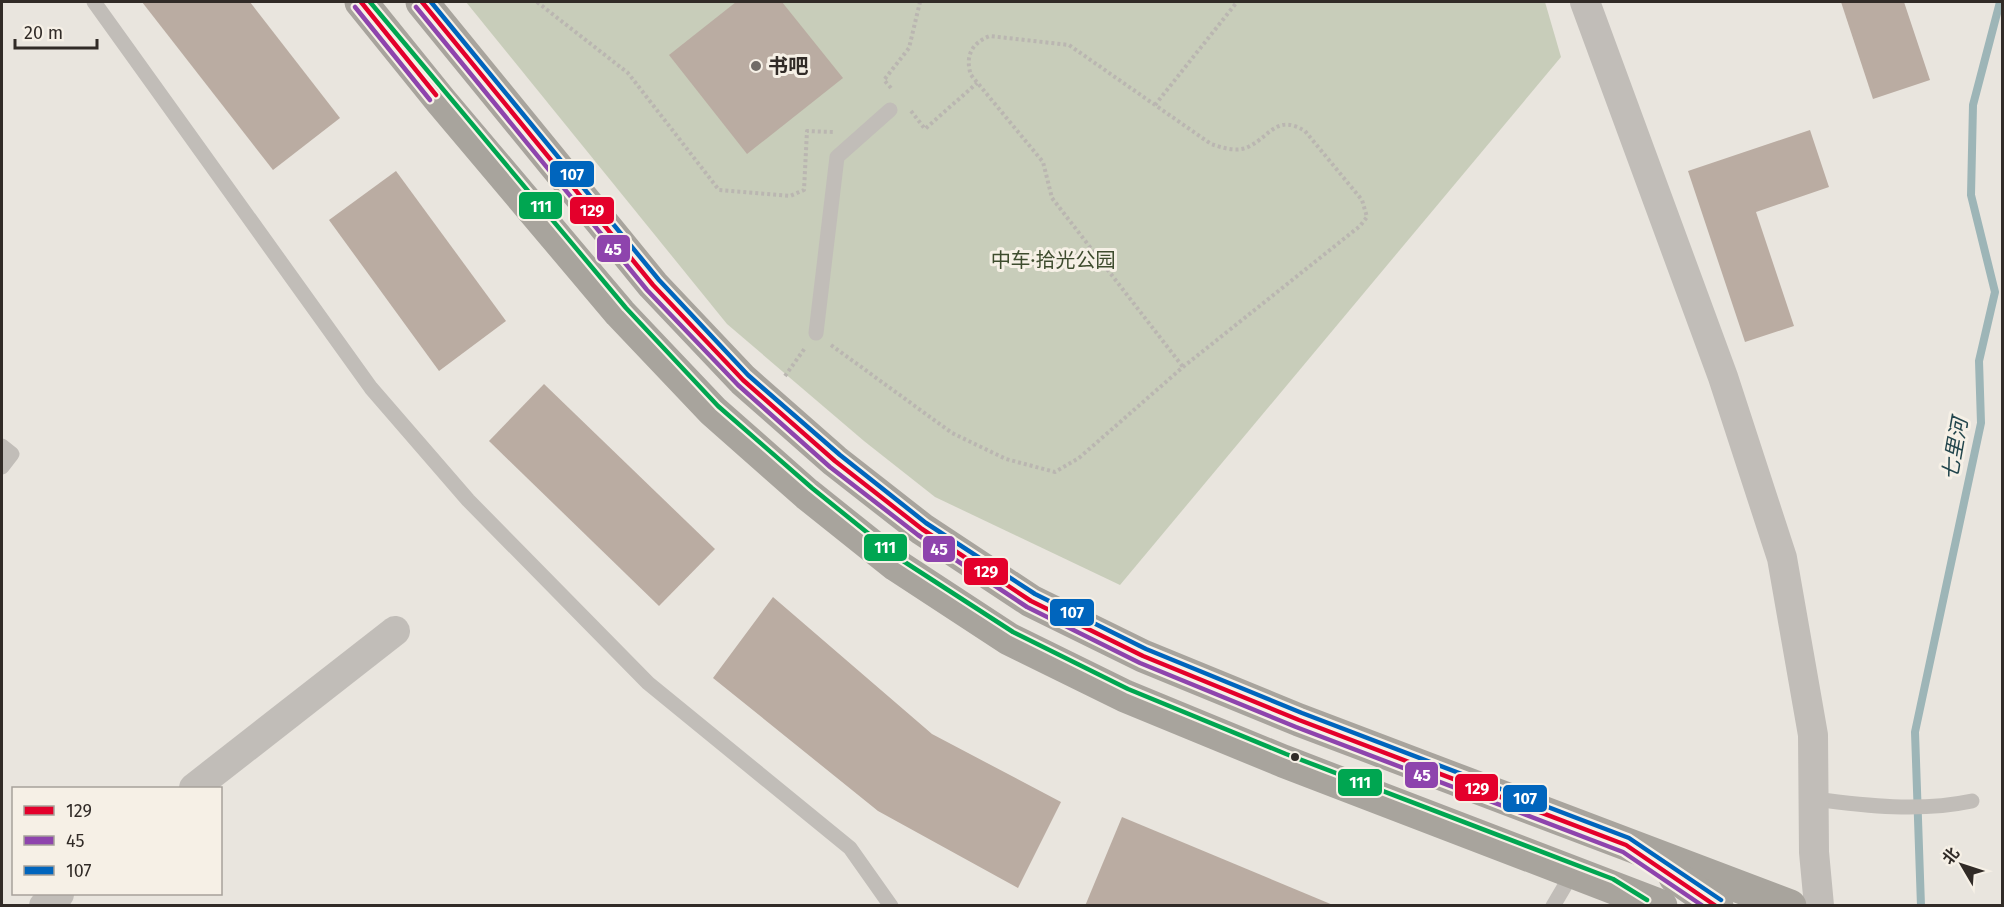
<svg xmlns="http://www.w3.org/2000/svg" width="2004" height="907" viewBox="0 0 2004 907" font-family="'Fira Sans','Noto Sans SC',sans-serif">
	<style>
		.green { fill: #c8cdba }
		.lines { fill: none; stroke-linecap: round; stroke-linejoin: round }
		.stream { stroke: #9db5b7; stroke-width: 8 }
		.building { fill: #baaca2 }
		.path { stroke: #bab6b1; stroke-width: 4; stroke-dasharray: 3 3; stroke-linecap: butt }
		.lane { stroke: #c1bdb8; stroke-width: 15 }
		.street { stroke: #c1bdb8; stroke-width: 30 }
		.highway { stroke: #a8a49d; stroke-width: 33 }
		.bus-1-casing { stroke: #f6f0e6; stroke-width: 9 }
		.bus-2-casing { stroke: #f6f0e6; stroke-width: 9 }
		.bus-3-casing { stroke: #f6f0e6; stroke-width: 9 }
		.bus-4-casing { stroke: #f6f0e6; stroke-width: 9 }
		.bus-1 { stroke: #e4002b; stroke-width: 4.5 }
		.bus-2 { stroke: #8e44ad; stroke-width: 4.5 }
		.bus-3 { stroke: #0065bd; stroke-width: 4.5 }
		.bus-4 { stroke: #00a651; stroke-width: 4.5 }
		.poi-dot { fill: #716c67; stroke: #f6f0e6; stroke-width: 2 }
		.bus-dot { fill: #312b27; stroke: #f6f0e6; stroke-width: 2 }
		.labels { text-anchor: middle; dominant-baseline: central; stroke-width: 6; stroke-linejoin: round; paint-order: stroke }
		.poi-label { font-size: 20px; font-weight: bold; fill: #312b27; stroke: #f6f0e6; text-anchor: start }
		.park-label { font-size: 20px; fill: #3e4c2e; stroke: #f6f0e6 }
		.water-label { font-size: 21px; font-style: italic; fill: #23464d; stroke: #f6f0e6 }
		.line-badge { stroke: #f6f0e6; stroke-width: 2 }
		.badge-label { font-size: 16px; text-anchor: middle; font-weight: bold; fill: #fff }
	</style>
	<rect width="100%" height="100%" fill="#e9e5de"/>
	<!-- green -->
	<polygon class="green" points="466,2 1545,2 1561,57 1120,585 935,497 864,441 727,324"/>
	<g class="lines">
		<!-- stream -->
		<polyline class="stream" points="1921,906 1915,732 1981,423 1979,361 1995,292 1971,195 1973,105 2000,2"/>
	</g>
	<!-- building -->
	<g class="building">
		<polygon points="142,2 250,2 340,118 273,170"/>
		<polygon points="736,2 782,2 843,78 747,154 669,55"/>
		<polygon points="1841,2 1904,2 1930,80 1873,99"/>
		<polygon points="1810,130 1829,187 1756,212 1794,326 1745,342 1688,171"/>
		<polygon points="396,171 506,321 439,371 329,220"/>
		<polygon points="544,384 715,549 659,606 489,441"/>
		<polygon points="773,597 932,734 1061,802 1018,888 878,811 713,678"/>
		<polygon points="1122,817 1333,905 1333,906 1085,906"/>
	</g>
	<g class="lines">
		<!-- path -->
		<g class="path">
			<polyline points="537,2 628,73 719,190 790,196 804,190 807,131 833,132"/>
			<polyline points="891,88 884,80 909,48 920,2"/>
			<polyline points="1155,105 1237,2"/>
			<polyline points="911,111 925,129 977,83"/>
			<path d="M831 345 952 433 1006 459 1055 472 1079 458 1183 367 1360 226 1367 217 1362 200 1305 131C1277 114 1271 135 1250 146 1238 153 1223 148 1211 144L1069 45 990 36C971 43 965 57 971 75L1043 162 1052 198 1183 367"/>
			<polyline points="785,376 805,348"/>
		</g>
		<!-- lane -->
		<g class="lane">
			<polyline points="94,2 371,388 468,500 648,683 850,848 891,906"/>
			<polyline points="816,333 837,157 890,110"/>
			<polyline points="2,446 12,454 2,467"/>
			<path d="M1814 799C1867 806 1920 812 1972 801"/>
			<polyline points="1553,906 1573,872"/>
		</g>
		<!-- street -->
		<g class="street">
			<polyline points="1585,2 1723,377 1782,558 1813,735 1814,852 1819,906"/>
			<polyline points="194,788 395,631"/>
			<polyline points="44,906 59,894"/>
		</g>
		<!-- highway -->
		<g class="highway">
			<polyline points="361,2 441,101 620,313 713,411 807,494 896,565 1009,639 1125,696 1283,761 1661,906"/>
			<polyline points="422,2 653,285 743,380 835,461 922,529 1031,601 1143,656 1299,720 1790,906"/>
			<polyline points="1675,877 1717,906"/>
		</g>
		<!-- bus-1 casing -->
		<g class="bus-1-casing">
			<g id="bus-1">
				<polyline points="361,2 436,95"/>
				<polyline points="422,2 653,285 743,380 835,461 922,529 1031,601 1143,656 1299,720 1626,845 1716,906"/>
			</g>
		</g>
		<!-- bus-2 casing -->
		<g class="bus-2-casing">
			<g id="bus-2">
				<polyline points="355,7 430,100"/>
				<polyline points="416,7 647,290 738,385 830,467 918,535 1027,607 1140,663 1296,727 1623,852 1703,906"/>
			</g>
		</g>
		<!-- bus-3 casing -->
		<g class="bus-3-casing">
			<polyline id="bus-3" points="431,2 659,280 748,375 840,455 926,523 1035,594 1146,649 1302,713 1629,838 1721,900"/>
		</g>
		<!-- bus-4 casing -->
		<g class="bus-4-casing">
			<polyline id="bus-4" points="370,2 626,308 718,406 812,488 900,559 1013,632 1128,689 1286,754 1613,879 1647,900"/>
		</g>
		<!-- bus-1 -->
		<use href="#bus-1" class="bus-1"/>
		<!-- bus-2 -->
		<use href="#bus-2" class="bus-2"/>
		<!-- bus-3 -->
		<use href="#bus-3" class="bus-3"/>
		<!-- bus-4 -->
		<use href="#bus-4" class="bus-4"/>
	</g>
	<!-- markers -->
	<circle class="poi-dot" cx="756" cy="66" r="6"/>
	<circle class="bus-dot" cx="1295" cy="757" r="5"/>
	<g class="labels">
		<!-- poi labels -->
		<g class="poi-label">
			<text x="768" y="66">书吧</text>
		</g>
		<!-- park labels -->
		<g class="park-label">
			<text x="1053" y="260">中车·拾光公园</text>
		</g>
		<!-- water labels -->
		<g class="water-label">
			<text transform="translate(1955 449) rotate(-80)">七里河</text>
		</g>
	</g>
	<g class="line-badge">
		<rect x="549" y="160" width="46" height="28" rx="6" fill="#0065bd"/>
		<rect x="518" y="191" width="45" height="29" rx="6" fill="#00a651"/>
		<rect x="569" y="196" width="46" height="29" rx="6" fill="#e4002b"/>
		<rect x="596" y="234" width="35" height="29" rx="6" fill="#8e44ad"/>
		<rect x="863" y="533" width="45" height="29" rx="6" fill="#00a651"/>
		<rect x="922" y="535" width="34" height="28" rx="6" fill="#8e44ad"/>
		<rect x="963" y="557" width="46" height="29" rx="6" fill="#e4002b"/>
		<rect x="1049" y="598" width="46" height="29" rx="6" fill="#0065bd"/>
		<rect x="1404" y="761" width="35" height="28" rx="6" fill="#8e44ad"/>
		<rect x="1337" y="768" width="46" height="29" rx="6" fill="#00a651"/>
		<rect x="1454" y="773" width="45" height="29" rx="6" fill="#e4002b"/>
		<rect x="1502" y="784" width="46" height="29" rx="6" fill="#0065bd"/>
	</g>
	<g class="badge-label">
		<text x="572" y="180">107</text>
		<text x="541" y="212">111</text>
		<text x="592" y="216">129</text>
		<text x="613" y="255">45</text>
		<text x="885" y="553">111</text>
		<text x="939" y="555">45</text>
		<text x="986" y="577">129</text>
		<text x="1072" y="618">107</text>
		<text x="1422" y="781">45</text>
		<text x="1360" y="788">111</text>
		<text x="1477" y="794">129</text>
		<text x="1525" y="804">107</text>
	</g>
	<!-- border -->
	<rect width="2004" height="907" fill="none" stroke="#312b27" stroke-width="6"/>
	<!-- legend -->
	<rect x="12" y="787" width="210" height="108" fill="#f6f0e6" stroke="#a7a19a" stroke-width="1.5"/>
	<rect x="24" y="806" width="30" height="9" fill="#e4002b" stroke="#a7a19a" stroke-width="1.5"/>
	<text x="66" y="817" font-size="18" fill="#312b27">129</text>
	<rect x="24" y="836" width="30" height="9" fill="#8e44ad" stroke="#a7a19a" stroke-width="1.5"/>
	<text x="66" y="847" font-size="18" fill="#312b27">45</text>
	<rect x="24" y="866" width="30" height="9" fill="#0065bd" stroke="#a7a19a" stroke-width="1.5"/>
	<text x="66" y="877" font-size="18" fill="#312b27">107</text>
	<!-- north arrow -->
	<g transform="translate(1962 865) rotate(309)" stroke="#f6f0e6" stroke-width="4.5" paint-order="stroke">
	<path d="M0-4.5L10 22L0 15L-10 22Z" fill="#312b27"/>
	<text y="-9" font-size="16" font-weight="bold" text-anchor="middle" fill="#312b27">北</text>
	</g>
	<!-- scale -->
	<path d="M15 39v9h82v-9" fill="none" stroke="#312b27" stroke-width="3"/>
	<text x="24" y="39" font-size="18" fill="#312b27" stroke="#f6f0e6" stroke-width="4.5" paint-order="stroke">20 m</text>
</svg>
